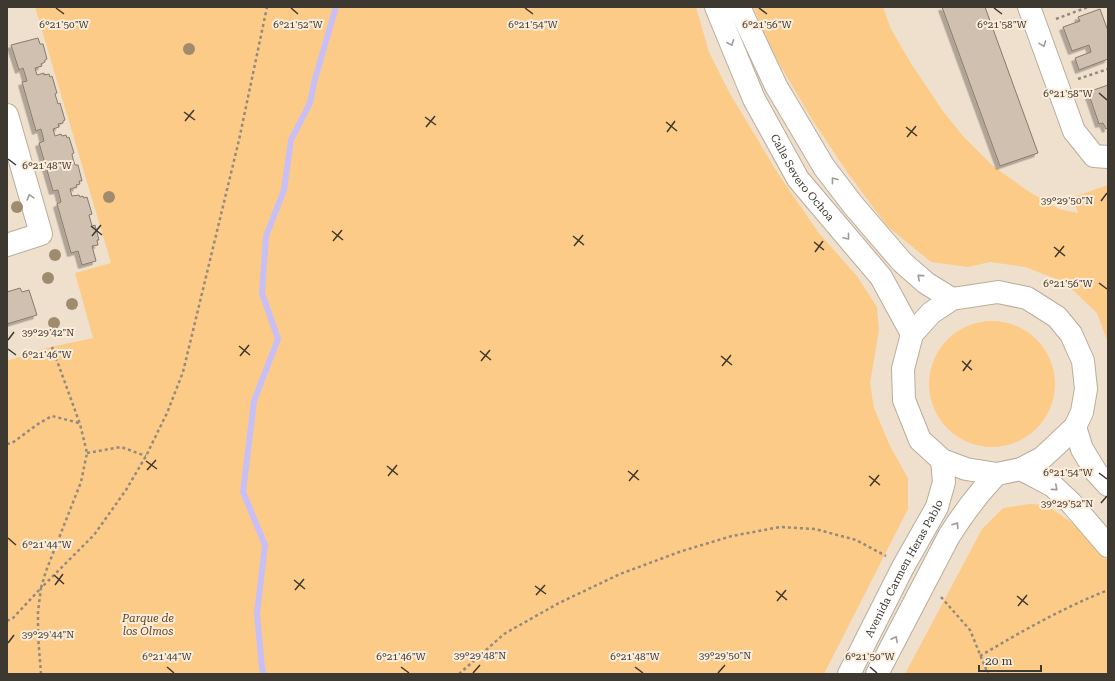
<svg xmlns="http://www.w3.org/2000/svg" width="1115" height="681" viewBox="0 0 1115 681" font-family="'Roboto Serif',serif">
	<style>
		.green { fill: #fdcb88 }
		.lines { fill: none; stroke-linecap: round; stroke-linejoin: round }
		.stream { stroke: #c8bff6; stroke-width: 6 }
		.building { fill: #cfc0af; stroke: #877a69; filter: url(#shadow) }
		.minor-casing { stroke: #baac9a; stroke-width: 24 }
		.major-casing { stroke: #baac9a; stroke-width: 24 }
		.path { stroke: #93897d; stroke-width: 2.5; stroke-dasharray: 3 3; stroke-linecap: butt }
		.minor { stroke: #fff; stroke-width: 22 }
		.major { stroke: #fff; stroke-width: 22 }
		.tree { fill: #a08b6f }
		.oneway { stroke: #9e9c98 }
		.ticks { fill: none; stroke: #3d3830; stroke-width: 1.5 }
		.labels { text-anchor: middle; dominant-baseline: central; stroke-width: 4; stroke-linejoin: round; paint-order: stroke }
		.street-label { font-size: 11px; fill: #3d3830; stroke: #fceddb }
		.park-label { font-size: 11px; font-style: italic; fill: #604521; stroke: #fceddb }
		.ticks-label { font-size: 10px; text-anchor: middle; fill: #3d3830; stroke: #fceddb; stroke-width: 4; stroke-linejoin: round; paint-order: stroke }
	</style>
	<defs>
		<filter id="shadow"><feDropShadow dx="-3.5" dy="3.5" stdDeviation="0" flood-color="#0004"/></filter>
	</defs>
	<rect width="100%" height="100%" fill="#efe0ce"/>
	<!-- green -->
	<g class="green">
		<polygon points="35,7 696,7 709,52 729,92 777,172 818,232 857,276 877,307 879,331 870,383 874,408 890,446 908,478 908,509 824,674 7,674 7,361 46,348 93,338 75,273 111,263"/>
		<polygon points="753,7 883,7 891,29 912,65 943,111 963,136 993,166 1028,191 1059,209 1078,213 1073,197 1108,185 1108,343 1097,313 1064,282 1025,267 990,262 968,267 931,262 887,226 847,172 813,121 777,60"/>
		<circle cx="992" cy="384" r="63"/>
		<polygon points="1029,504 1046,505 1078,527 1108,561 1108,674 905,674 982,529 1003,508"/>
	</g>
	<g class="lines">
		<!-- stream -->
		<polyline class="stream" points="264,674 262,668 257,614 265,545 243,492 254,401 278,339 262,293 266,236 284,190 291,140 310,103 315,79 336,7"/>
	</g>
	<!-- building -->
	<g class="building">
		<polygon points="942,7 985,7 1038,153 1000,166"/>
		<polygon points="1100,9 1108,31 1108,59 1079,70 1075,58 1091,52 1089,45 1072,51 1063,27 1080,21 1078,17"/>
		<polygon points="38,38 40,44 43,44 47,59 45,60 45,62 41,64 42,66 35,68 37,75 44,73 44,75 49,74 50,77 52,76 57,93 55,94 58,104 60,103 65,120 63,121 63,123 58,124 59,127 53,129 55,136 61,134 62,136 66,135 67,138 69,137 74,153 72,154 73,159 75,165 78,165 82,181 79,181 80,184 76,185 77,187 70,189 72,196 79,195 80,197 83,196 84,198 87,197 92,214 89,215 92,226 95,225 99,240 97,240 98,245 92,246 96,261 82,265 78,251 71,253 57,204 61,202 58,190 53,191 39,143 44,141 41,129 36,131 22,82 27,81 23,68 19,70 11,45"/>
		<polygon points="1108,85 1108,128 1106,129 1103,123 1099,124 1088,92"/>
		<polygon points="20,288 22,292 29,290 37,315 7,324 7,292"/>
	</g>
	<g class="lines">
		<!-- minor casing -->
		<g class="minor-casing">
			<g id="minor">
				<polyline points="1029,7 1074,131 1094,156 1108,157"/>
				<polyline points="7,115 41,234 7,245"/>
			</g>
		</g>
		<!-- major casing -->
		<g class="major-casing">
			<g id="major">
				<path id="s1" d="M716 7 754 99 798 179 881 277 912 334"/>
				<polyline points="739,7 776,86 824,167 853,205 902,262 926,283 952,299"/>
				<polygon points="998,292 1027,298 1057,317 1071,334 1083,361 1086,389 1082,412 1075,427 1055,446 1042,458 1021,469 997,474 966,469 942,460 920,440 904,400 903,369 912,334 931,313 952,299"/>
				<polyline points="1075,427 1082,449 1096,472 1108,485"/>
				<polyline points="1021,469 1053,486 1071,503 1108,546"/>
				<path id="s2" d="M849 674 903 567 937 507 944 482 942 460"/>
				<path d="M877 674 949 536C963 514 978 493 997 474"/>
			</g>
		</g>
		<!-- path -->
		<g class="path">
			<polyline points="1056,19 1088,7"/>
			<polyline points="1078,79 1108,69"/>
			<polyline points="7,444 12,443 38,424 52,416 79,423"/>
			<polyline points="87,453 121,447 146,456"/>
			<polyline points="941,597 970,630 988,674"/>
			<polyline points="7,621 13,618 41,588 46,571 81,482 87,453 80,424 52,347"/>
			<path d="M980 656C1022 631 1063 608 1108 590"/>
			<polyline points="41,674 38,636 38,612 41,588 94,535 126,490 146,456 167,413 183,372 239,140 267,7"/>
			<polyline points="459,674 504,634 559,603 620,574 682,551 732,536 780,527 815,529 856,540 886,556"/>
		</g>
		<!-- minor -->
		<use href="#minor" class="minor"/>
		<!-- major -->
		<use href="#major" class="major"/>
	</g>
	<!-- trees -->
	<g class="tree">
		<circle cx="189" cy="49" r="6"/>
		<circle cx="109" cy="197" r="6"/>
		<circle cx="17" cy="207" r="6"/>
		<circle cx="55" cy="255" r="6"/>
		<circle cx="48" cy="278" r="6"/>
		<circle cx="72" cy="304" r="6"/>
		<circle cx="54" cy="323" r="6"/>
	</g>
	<!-- one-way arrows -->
	<defs><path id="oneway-chevron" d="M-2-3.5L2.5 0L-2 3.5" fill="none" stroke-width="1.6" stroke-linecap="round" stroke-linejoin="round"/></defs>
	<g class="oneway">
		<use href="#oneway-chevron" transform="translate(731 43) rotate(68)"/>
		<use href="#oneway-chevron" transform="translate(1043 44) rotate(70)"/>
		<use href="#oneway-chevron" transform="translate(834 180) rotate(-127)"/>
		<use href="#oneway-chevron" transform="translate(30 197) rotate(-106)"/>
		<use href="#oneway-chevron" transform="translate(847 237) rotate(50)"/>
		<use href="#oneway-chevron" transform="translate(920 277) rotate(-139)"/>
		<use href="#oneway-chevron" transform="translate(1055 488) rotate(40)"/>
		<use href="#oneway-chevron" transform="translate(956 525) rotate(-58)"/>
		<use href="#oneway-chevron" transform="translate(895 639) rotate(-63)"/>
	</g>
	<!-- ticks -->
	<path class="ticks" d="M56 8 64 14M291 8 298 14M525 8 533 14M759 8 767 14M994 8 1002 14M1099 93 1107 100M184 112 195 120M425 117 436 125M185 121 194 110M666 122 677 131M426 127 435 116M906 127 917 136M667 132 675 121M907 137 916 126M8 159 16 165M1101 201 1107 193M91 226 102 235M332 231 343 240M92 236 101 225M573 236 584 245M333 241 342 230M814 242 824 250M574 246 583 235M1054 247 1065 256M815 252 823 241M1055 257 1064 246M1099 283 1107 289M8 340 14 332M239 346 250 355M8 349 16 355M480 351 491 360M240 356 249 345M721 356 732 365M481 361 490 350M962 361 972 370M722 366 731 355M963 371 971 360M146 461 157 469M387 466 398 475M147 470 156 460M628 471 639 480M1099 473 1107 479M388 476 397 465M869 476 880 485M629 481 638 470M870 486 879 475M1101 503 1107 496M8 538 16 545M54 575 64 584M294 580 305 589M55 585 63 574M535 586 546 594M295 590 304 579M776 591 787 600M536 595 545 585M1017 596 1028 605M777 601 786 590M1018 606 1027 595M8 643 14 635M167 667 174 673M401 667 409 673M635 667 643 673M870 667 877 673M473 673 480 665M718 673 725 665"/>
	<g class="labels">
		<!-- street labels -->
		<g class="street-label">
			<text stroke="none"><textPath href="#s1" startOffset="192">Calle Severo Ochoa</textPath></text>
			<text stroke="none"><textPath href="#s2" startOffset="119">Avenida Carmen Heras Pablo</textPath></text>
		</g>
		<!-- park labels -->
		<g class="park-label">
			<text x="148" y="618">Parque de<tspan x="148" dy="13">los Olmos</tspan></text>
		</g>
	</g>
	<g class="ticks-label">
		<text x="298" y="28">6°21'52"W</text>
		<text x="64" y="28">6°21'50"W</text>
		<text x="533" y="28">6°21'54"W</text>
		<text x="767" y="28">6°21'56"W</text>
		<text x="1002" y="28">6°21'58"W</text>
		<text x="1068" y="97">6°21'58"W</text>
		<text x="47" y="169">6°21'48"W</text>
		<text x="1067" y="204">39°29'50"N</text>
		<text x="1068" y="287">6°21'56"W</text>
		<text x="48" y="336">39°29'42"N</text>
		<text x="47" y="358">6°21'46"W</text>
		<text x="1068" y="476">6°21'54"W</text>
		<text x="1067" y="507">39°29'52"N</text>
		<text x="47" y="548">6°21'44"W</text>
		<text x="48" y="638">39°29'44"N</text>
		<text x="480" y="659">39°29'48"N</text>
		<text x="725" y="659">39°29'50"N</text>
		<text x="167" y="660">6°21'44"W</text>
		<text x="401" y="660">6°21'46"W</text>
		<text x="635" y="660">6°21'48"W</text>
		<text x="870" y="660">6°21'50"W</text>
	</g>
	<!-- border -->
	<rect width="1115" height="681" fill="none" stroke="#3d3830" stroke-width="16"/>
	<!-- scale -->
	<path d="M979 665v6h62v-6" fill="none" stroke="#3d3830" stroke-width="2"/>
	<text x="985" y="665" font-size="12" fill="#3d3830" stroke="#fceddb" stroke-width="3" paint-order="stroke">20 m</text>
</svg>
